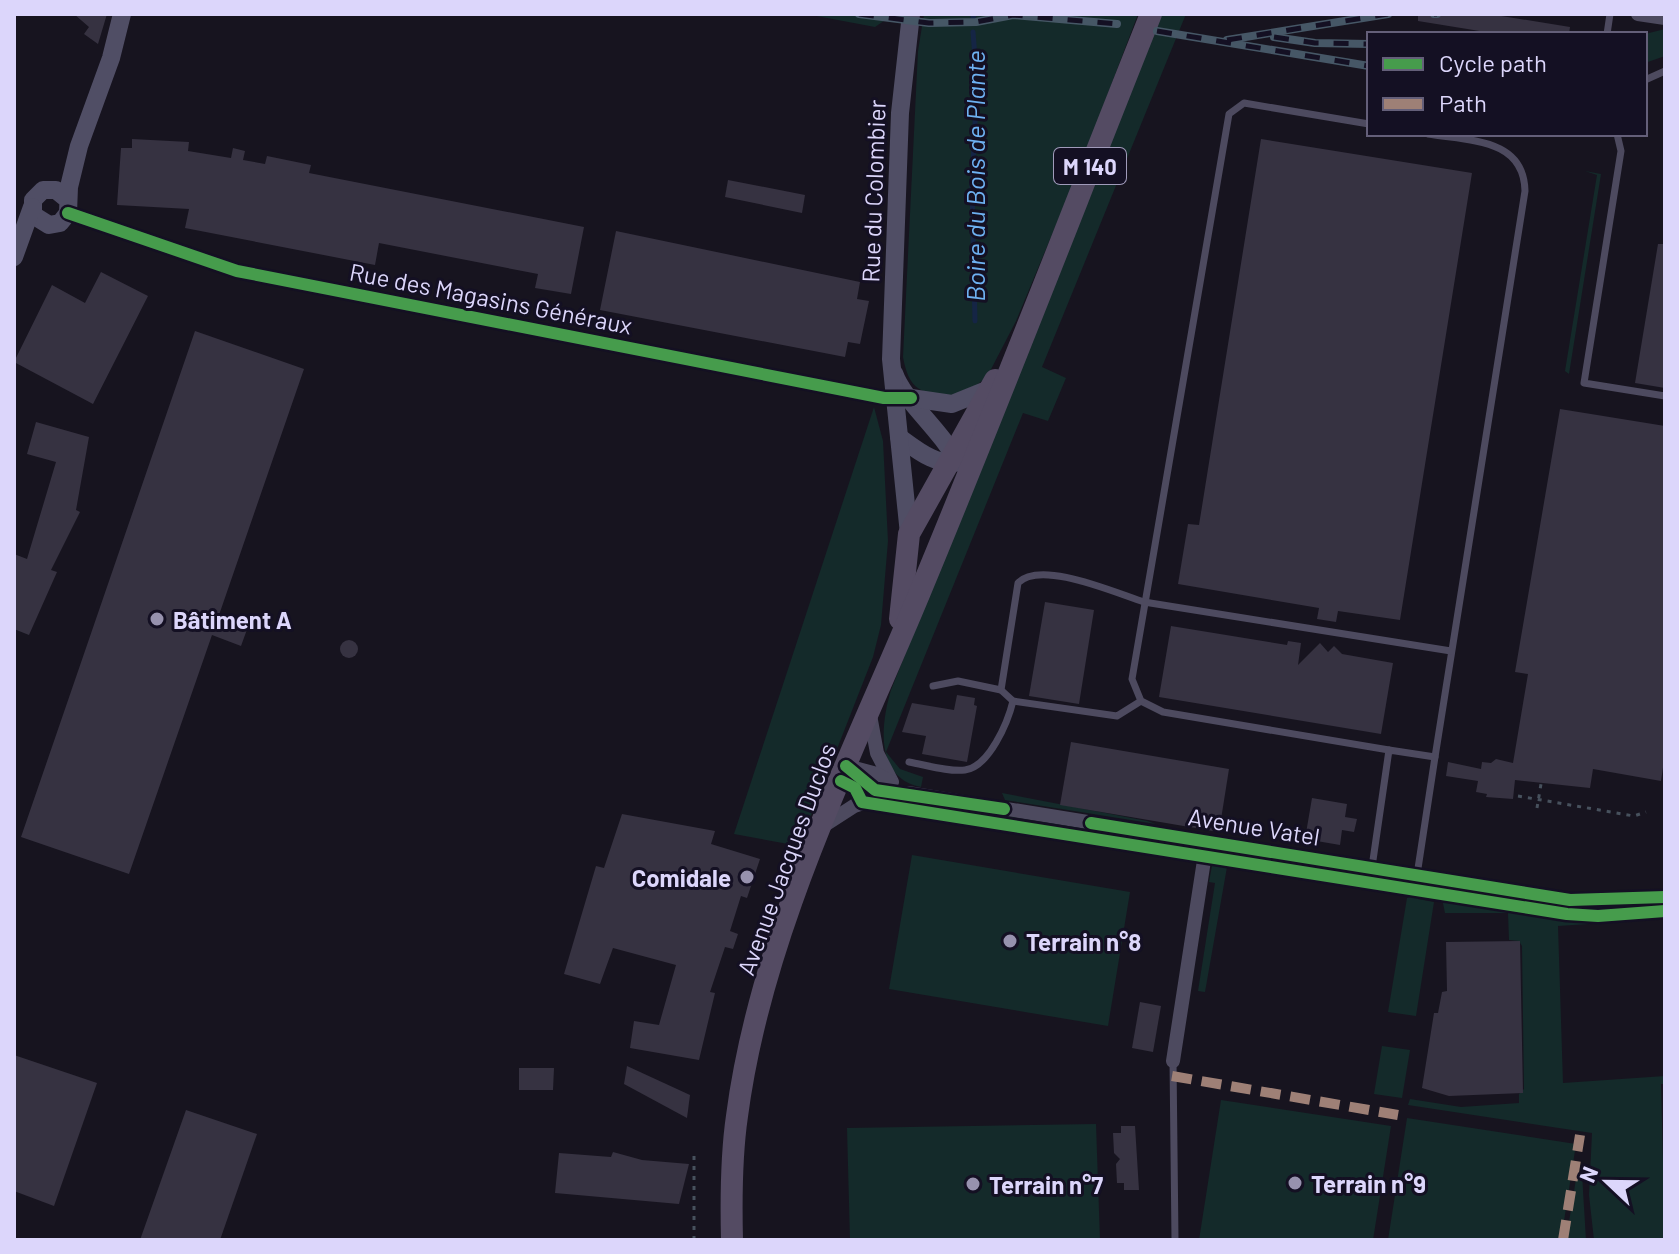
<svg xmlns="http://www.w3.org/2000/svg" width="1679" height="1254" viewBox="0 0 1679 1254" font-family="Barlow,sans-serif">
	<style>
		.green { fill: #142a2a }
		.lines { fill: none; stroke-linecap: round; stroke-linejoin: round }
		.stream { stroke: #152545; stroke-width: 5 }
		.building { fill: #363241 }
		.path { stroke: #47515d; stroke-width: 3; stroke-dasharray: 4 6; stroke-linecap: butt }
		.lane { stroke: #4d4a5f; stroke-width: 7 }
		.street { stroke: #4d4a5f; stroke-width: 14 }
		.secondary { stroke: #504e65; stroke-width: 18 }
		.primary { stroke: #544b63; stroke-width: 22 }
		.rail-casing { stroke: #465766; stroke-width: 8 }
		.rail { stroke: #141023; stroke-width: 5; stroke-dasharray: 15; stroke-linecap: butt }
		.quiet { stroke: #9e8076; stroke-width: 10; stroke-dasharray: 20 10; stroke-linecap: butt }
		.cycleway-casing { stroke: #141023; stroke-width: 17 }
		.cycleway { stroke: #469c4c; stroke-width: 12 }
		.poi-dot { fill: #9792ae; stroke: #141023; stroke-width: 3 }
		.labels { text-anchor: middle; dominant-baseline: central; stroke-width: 6; stroke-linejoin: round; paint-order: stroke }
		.shield { fill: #141023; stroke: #a09bba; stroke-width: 2 }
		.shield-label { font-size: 22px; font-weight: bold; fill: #dcd6fb }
		.street-label { font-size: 24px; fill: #dcd6fb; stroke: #141023 }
		.poi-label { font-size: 24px; font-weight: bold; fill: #dcd6fb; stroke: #141023; text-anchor: start }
		.water-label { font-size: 26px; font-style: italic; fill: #6eb1f2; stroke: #141023 }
	</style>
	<rect width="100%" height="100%" fill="#17141f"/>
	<!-- green -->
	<g class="green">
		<polygon points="806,14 894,14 875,27"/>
		<path d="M924 14H1138L1081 165 1016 321 987 377 962 396C927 393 910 397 903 357L918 51Z"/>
		<path d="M1159 14H1186L1042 367 1066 378 1048 421 1023 413 886 752 900 769 923 777 921 787C874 778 881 723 891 690Z"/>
		<polygon points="1665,29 1665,56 1645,63 1645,34"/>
		<polygon points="1585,171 1601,174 1569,374 1565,371 1597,175"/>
		<polygon points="874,407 883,441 888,541 881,625 873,657 799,846 734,834"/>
		<polygon points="1002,793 1147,821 1156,824 1005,800"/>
		<polygon points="905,800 1194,846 1194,851 905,804"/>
		<polygon points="912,855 1130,892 1108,1026 889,989"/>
		<polygon points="1213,860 1419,892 1418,899 1434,902 1416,1016 1388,1012 1407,898 1410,897 1227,867 1205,992 1198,991 1215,883 1209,882"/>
		<polygon points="1452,887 1565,905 1641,905 1641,909 1576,911 1451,892"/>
		<polygon points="1447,900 1578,920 1665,916 1665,919 1558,926 1563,1083 1665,1076 1665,1084 1661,1084 1665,1240 1594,1240 1589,1195 1592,1133 1408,1105 1410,1099 1461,1107 1519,1103 1519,1094 1524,1089 1522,946 1519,941 1509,940 1508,913 1445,913 1443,903"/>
		<polygon points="1382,1046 1410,1050 1402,1098 1374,1094"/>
		<polygon points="1221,1100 1391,1126 1373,1240 1199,1240"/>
		<polygon points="1407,1118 1576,1144 1561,1240 1388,1240"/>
		<polygon points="1096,1124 1100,1240 850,1240 847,1128"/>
		<polygon points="1577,1173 1582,1174 1586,1240 1566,1240"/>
	</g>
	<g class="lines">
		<!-- stream -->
		<g class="stream">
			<polyline points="973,18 974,14"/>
			<polyline points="973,32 977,83 972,186 975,321"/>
		</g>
	</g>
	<!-- building -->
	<g class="building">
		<polygon points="74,14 107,14 98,44 84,34 89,27"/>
		<polygon points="1418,14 1489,14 1570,27 1569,34 1498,34 1418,21"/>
		<polygon points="132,139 189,142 188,151 231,158 233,148 245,151 243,160 265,164 267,156 311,165 309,173 584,227 571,294 535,288 538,274 379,243 375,265 185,228 189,209 117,205 121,148 132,148"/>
		<polygon points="1261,139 1472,173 1400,620 1338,611 1336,622 1317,619 1319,608 1178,584 1188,524 1199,525"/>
		<polygon points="728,180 805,195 802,213 725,197"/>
		<polygon points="616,231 860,282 857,299 869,301 860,344 848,342 845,357 600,310"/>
		<polygon points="1658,244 1665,244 1665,388 1635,383"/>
		<polygon points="101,272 148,296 93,404 14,362 52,285 85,303"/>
		<polygon points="195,331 304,369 219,615 249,624 241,646 212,635 129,874 21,837"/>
		<polygon points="1560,409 1665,426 1665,754 1661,781 1593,769 1590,788 1515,780 1513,799 1486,797 1487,794 1476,792 1478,781 1446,776 1448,762 1481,769 1482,762 1491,763 1496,759 1513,763 1528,674 1515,672"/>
		<polygon points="36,422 89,437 76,510 80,512 51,570 57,572 29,635 14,629 14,554 27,559 56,462 27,454"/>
		<polygon points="1045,602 1094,610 1079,704 1029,696"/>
		<polygon points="1171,626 1287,645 1288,641 1301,643 1298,665 1320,643 1328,652 1334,646 1342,654 1393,663 1381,734 1159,697"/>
		<circle cx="349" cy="649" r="9"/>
		<polygon points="957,695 975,698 974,705 977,706 967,762 922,754 926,736 902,732 912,703 954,710"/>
		<polygon points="1071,742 1229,769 1219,832 1060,805"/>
		<polygon points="1312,798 1347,804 1345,817 1357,819 1354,832 1342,830 1340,845 1305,839"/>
		<polygon points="622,814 715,831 711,844 760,859 747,898 741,896 730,931 738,934 733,949 725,947 710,992 715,993 699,1060 630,1048 634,1021 659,1025 676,965 613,948 600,984 564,974 596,866 604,868"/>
		<polygon points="1520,941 1523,1093 1449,1096 1422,1088 1434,1013 1438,1013 1442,992 1447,991 1446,942"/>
		<polygon points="1140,1002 1161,1006 1153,1052 1132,1048"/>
		<polygon points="14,1055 97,1083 54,1206 14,1191"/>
		<polygon points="627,1066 690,1095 687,1118 624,1084"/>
		<polygon points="519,1068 554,1068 553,1090 519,1090"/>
		<polygon points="186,1110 257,1134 220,1240 140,1240"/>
		<polygon points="1121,1126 1135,1126 1139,1190 1124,1190 1124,1183 1117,1183 1116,1164 1120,1159 1114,1153 1113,1133 1121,1133"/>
		<polygon points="613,1152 642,1160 689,1164 679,1204 555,1193 559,1153 611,1157"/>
	</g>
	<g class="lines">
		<!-- path -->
		<g class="path">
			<polyline points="1518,796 1634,816 1646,812"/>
			<polyline points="1537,808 1541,784"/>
			<polyline points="694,1240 694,1150"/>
		</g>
		<!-- lane -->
		<g class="lane">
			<polyline points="1607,34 1610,14"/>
			<polyline points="1645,80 1665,71"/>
			<polyline points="1369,124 1244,103 1229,114 1132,679 1141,701 1163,712 1389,750"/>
			<path d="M1428 134C1469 141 1524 138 1525 191L1435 757"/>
			<polyline points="1617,134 1621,151 1584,383 1665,396"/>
			<polyline points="933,686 958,681 1001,690"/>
			<path d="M1141 701 1117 716 1013 701 1001 690 1018 583C1040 559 1118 594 1144 602L1451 651"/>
			<path d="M909 762C926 765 948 772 965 770 989 767 1008 722 1013 701"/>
			<polyline points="1372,867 1389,750 1435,757 1417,875"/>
			<polyline points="1173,1061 1175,1240"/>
		</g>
		<!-- street -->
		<g class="street">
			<polyline points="1638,14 1665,18"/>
			<polyline points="68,213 237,271 884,398 905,399"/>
			<polyline points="870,715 877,753 892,782"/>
			<path d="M846 766C866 785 880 794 908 793L1570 900 1665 897"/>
			<polyline points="847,766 877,774 891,782"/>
			<polyline points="823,826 854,806 890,794"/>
			<polyline points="1173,1061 1207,841"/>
		</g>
		<!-- secondary -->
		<g class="secondary">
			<polyline points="67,199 56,190 43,190 33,200 33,215 49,225 60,223 68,213 69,187 79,146 111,58 122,14"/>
			<polyline points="14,257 32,207"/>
			<path d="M894 373C904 402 942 430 957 462"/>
			<polyline points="911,398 952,404 989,389"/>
			<path d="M899 437C917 450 937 467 961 462"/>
			<polyline points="909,534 891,359 900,113 911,14"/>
		</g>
		<!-- primary -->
		<g class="primary">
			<polyline points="900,619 909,534 995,380"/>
			<path d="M732 1240C731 1199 731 1157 737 1116 761 933 850 761 920 592 1000 400 1074 207 1151 14"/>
		</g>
		<!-- rail casing -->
		<g class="rail-casing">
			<g id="rail">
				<polyline points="859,14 929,23 976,22 1013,15 1117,24"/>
				<polyline points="1434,14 1437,14"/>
				<polyline points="1157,31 1369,66"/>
				<polyline points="1274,37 1315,43 1369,44"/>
				<polyline points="1227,40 1388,14"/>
			</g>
		</g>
		<!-- rail -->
		<use href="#rail" class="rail"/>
		<!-- quiet -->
		<g class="quiet">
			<polyline points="1172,1076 1398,1115"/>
			<polyline points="1563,1240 1580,1135"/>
		</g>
		<!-- cycleway casing -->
		<g class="cycleway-casing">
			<g id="cycleway">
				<polyline points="68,213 237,271 884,398 911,398"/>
				<polyline points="846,766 875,790 1004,809"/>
				<polyline points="841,781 855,788 862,802 1567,914 1598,916 1665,911"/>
				<polyline points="1091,823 1570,900 1665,897"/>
			</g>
		</g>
		<!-- cycleway -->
		<use href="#cycleway" class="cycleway"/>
	</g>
	<!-- markers -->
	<g class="poi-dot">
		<circle cx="157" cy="619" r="8"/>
		<circle cx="747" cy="877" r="8"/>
		<circle cx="1010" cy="941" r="8"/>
		<circle cx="1295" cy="1183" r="8"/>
		<circle cx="973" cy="1184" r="8"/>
	</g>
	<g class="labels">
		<!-- shield labels -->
		<rect class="shield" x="1054" y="148" width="72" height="36" rx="6"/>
		<g class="shield-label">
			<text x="1090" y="166">M 140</text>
		</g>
		<!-- street labels -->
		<g class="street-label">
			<text transform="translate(873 191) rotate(-88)">Rue du Colombier</text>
			<text transform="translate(491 298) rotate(11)">Rue des Magasins Généraux</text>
			<text transform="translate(1254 826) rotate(9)">Avenue Vatel</text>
			<text transform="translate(786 859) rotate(-70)">Avenue Jacques Duclos</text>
		</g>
		<!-- poi labels -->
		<g class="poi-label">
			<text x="173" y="619">Bâtiment A</text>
			<text x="731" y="877" text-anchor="end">Comidale</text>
			<text x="1026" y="941">Terrain n°8</text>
			<text x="1311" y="1183">Terrain n°9</text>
			<text x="989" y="1184">Terrain n°7</text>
		</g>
		<!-- water labels -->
		<g class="water-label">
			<text transform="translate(974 176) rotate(-90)">Boire du Bois de Plante</text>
		</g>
	</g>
	<!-- border -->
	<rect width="1679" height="1254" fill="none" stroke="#dcd6fb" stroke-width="32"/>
	<!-- legend -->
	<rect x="1367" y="32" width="280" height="104" fill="#141023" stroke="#645f79" stroke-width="2"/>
	<rect x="1383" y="58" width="40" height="12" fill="#469c4c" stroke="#645f79" stroke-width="2"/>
	<text x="1439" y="72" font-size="24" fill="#dcd6fb">Cycle path</text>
	<rect x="1383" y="98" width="40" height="12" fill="#9e8076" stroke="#645f79" stroke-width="2"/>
	<text x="1439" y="112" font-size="24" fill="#dcd6fb">Path</text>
	<!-- north arrow -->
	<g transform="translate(1607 1182) rotate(292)" stroke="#141023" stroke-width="6" paint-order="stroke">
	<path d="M0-6L14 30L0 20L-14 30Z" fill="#dcd6fb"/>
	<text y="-12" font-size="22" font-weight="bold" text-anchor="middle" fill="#dcd6fb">N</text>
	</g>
</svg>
